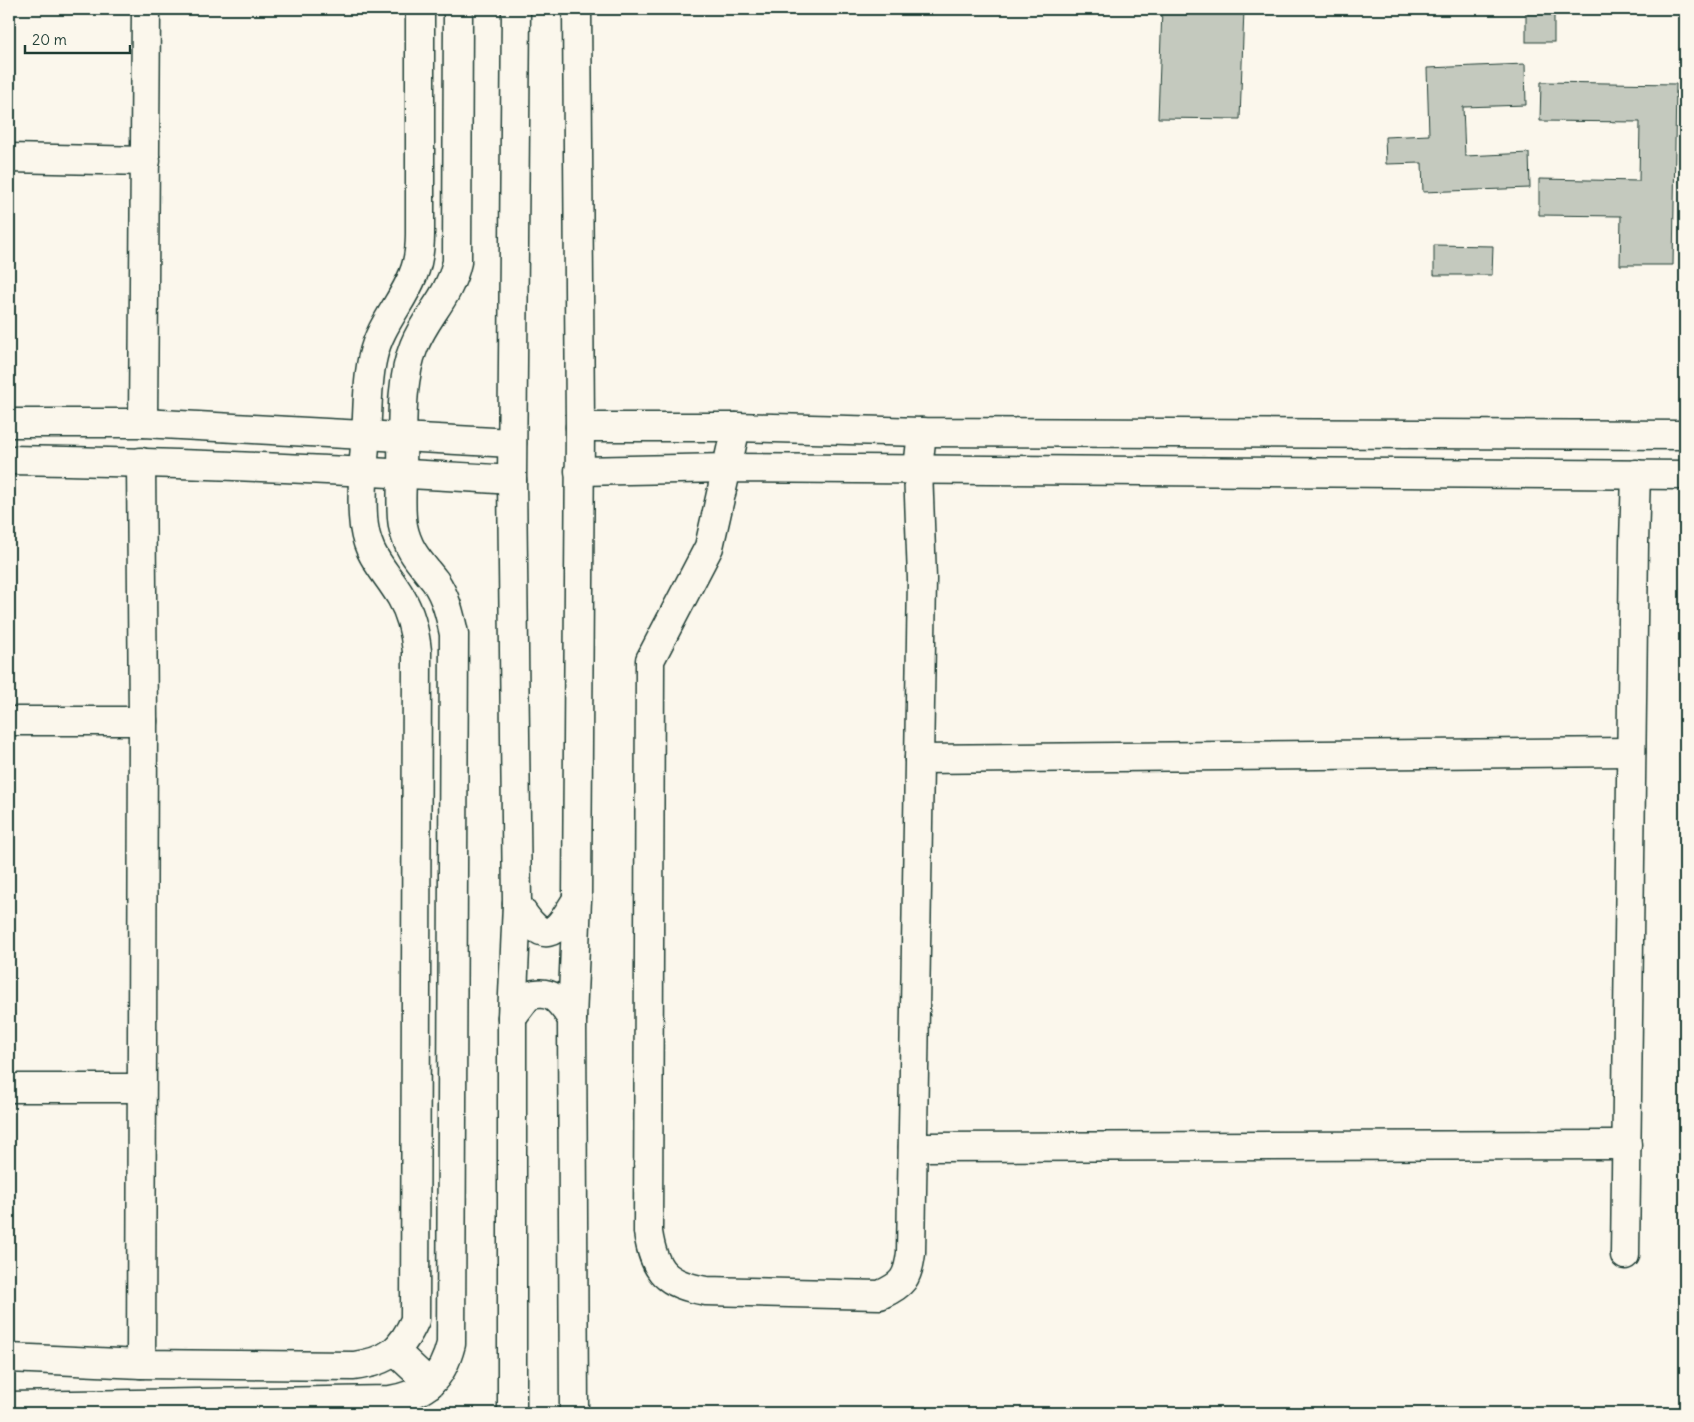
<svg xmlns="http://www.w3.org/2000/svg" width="1694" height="1422" viewBox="0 0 1694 1422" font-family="Delius,sans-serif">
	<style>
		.building { fill: #c4c9be; stroke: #1f3d34 }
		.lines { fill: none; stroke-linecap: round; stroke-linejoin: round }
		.street-casing { stroke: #1f3d34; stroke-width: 31 }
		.secondary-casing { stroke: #1f3d34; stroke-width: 31 }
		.street { stroke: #fbf7ec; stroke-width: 28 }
		.secondary { stroke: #fbf7ec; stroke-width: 28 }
	</style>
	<rect width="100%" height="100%" fill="#fbf7ec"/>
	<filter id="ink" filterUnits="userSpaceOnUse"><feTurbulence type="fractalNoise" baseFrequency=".02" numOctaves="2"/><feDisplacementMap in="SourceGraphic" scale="10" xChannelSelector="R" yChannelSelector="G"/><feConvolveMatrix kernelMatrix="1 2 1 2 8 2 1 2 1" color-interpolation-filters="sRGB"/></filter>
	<g filter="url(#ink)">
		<!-- building -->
		<g class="building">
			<polygon points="1162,9 1244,9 1240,119 1158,118"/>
			<rect x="1526" y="9" width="28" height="33"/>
			<polygon points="1525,64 1526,105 1463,107 1465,156 1529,153 1530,188 1423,192 1422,163 1386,164 1385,137 1429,135 1427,68"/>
			<polygon points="1541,82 1676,84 1673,265 1620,265 1621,216 1539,215 1539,179 1639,181 1640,122 1540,121"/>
			<polygon points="1434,245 1493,246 1492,275 1434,275"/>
		</g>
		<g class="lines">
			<!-- street casing -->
			<g class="street-casing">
				<g id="street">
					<polyline points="9,158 146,161"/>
					<polyline points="143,423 146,9"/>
					<polyline points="580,427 736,427 922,432 1685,435"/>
					<path d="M736 427 709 547 650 660 648 1232C654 1272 666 1284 706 1291L880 1295C903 1285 908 1278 911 1253L922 579 918 469 922 432"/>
					<polyline points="579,471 728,468 1685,475"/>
					<polyline points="9,721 143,721"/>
					<polyline points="919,759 1631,752"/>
					<path d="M517 904C544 947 554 937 577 899"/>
					<path d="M512 1017 528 996C551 988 560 1001 572 1019"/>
					<polyline points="9,1088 141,1088"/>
					<polyline points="913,1147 1627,1145"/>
					<polyline points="1625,1255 1634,543 1636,474"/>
					<polyline points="141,1364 143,721 141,462"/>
					<polyline points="512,1413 512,1017 517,904 512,480 516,9"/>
					<polyline points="574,1413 572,1019 577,899 580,427 577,9"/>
				</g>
			</g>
			<!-- secondary casing -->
			<g class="secondary-casing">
				<g id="secondary">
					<polyline points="9,423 143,423 512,443"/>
					<path d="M9 460C177 462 344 470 512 480"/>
					<polyline points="396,1352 430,1384"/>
					<path d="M9 1358 141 1364 354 1366C388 1361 401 1351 415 1320L417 651C415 632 411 614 401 597 383 567 365 555 363 516 361 483 365 449 367 417 368 397 368 376 373 356 380 325 402 303 413 275 419 261 420 248 420 234V9"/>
					<path d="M9 1406 390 1400C426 1394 442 1379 451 1344L454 634C450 615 446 597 435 581 420 562 408 551 403 526 400 509 402 490 402 473 403 434 399 383 414 346 427 314 449 298 457 262L458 9"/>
				</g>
			</g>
			<!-- street -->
			<use href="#street" class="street"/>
			<!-- secondary -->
			<use href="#secondary" class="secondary"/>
		</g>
	</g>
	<!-- margin -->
	<rect width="1694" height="1422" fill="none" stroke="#fbf7ec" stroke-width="30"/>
	<rect x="15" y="15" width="1664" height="1392" fill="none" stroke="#1f3d34" stroke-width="2" filter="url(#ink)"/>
	<!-- scale -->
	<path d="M25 45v8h105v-8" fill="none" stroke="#1f3d34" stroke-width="2.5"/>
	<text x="32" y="45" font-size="15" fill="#1f3d34" stroke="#fbf7ec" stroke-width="4" paint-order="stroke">20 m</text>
</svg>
